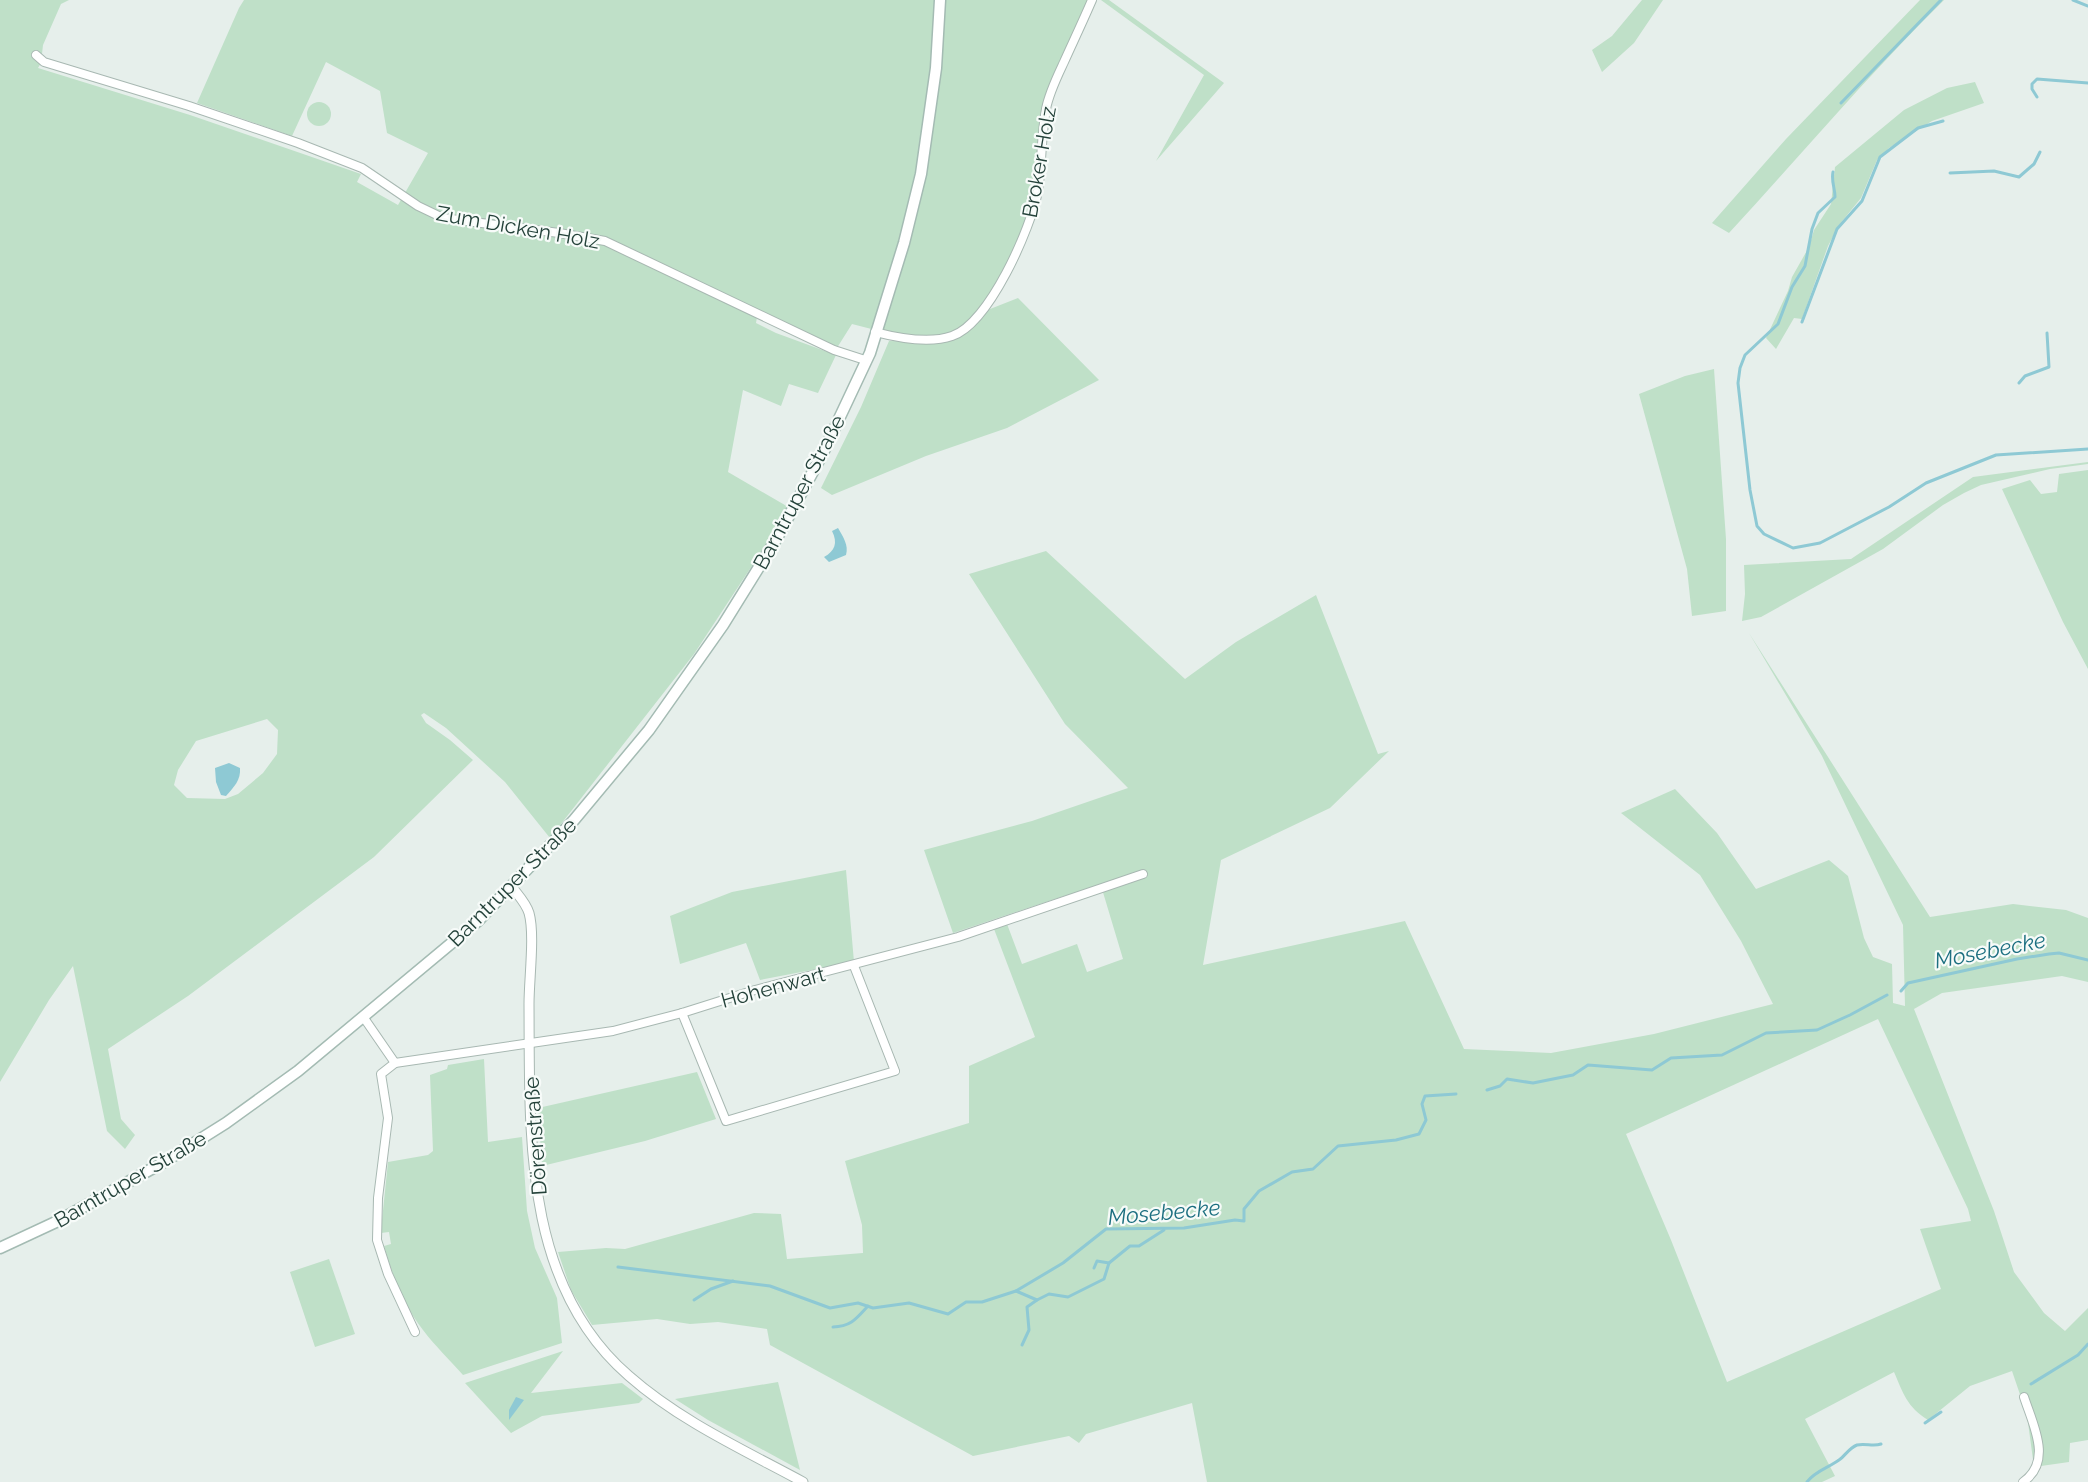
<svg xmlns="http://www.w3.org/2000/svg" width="2088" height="1482" viewBox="0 0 2088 1482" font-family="Raleway,sans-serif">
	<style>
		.green { fill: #bfe0c8; fill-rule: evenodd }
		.water { fill: #8ec9d4 }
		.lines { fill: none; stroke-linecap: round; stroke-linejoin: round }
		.stream { stroke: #8ec9d4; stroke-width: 3 }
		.minor-casing { stroke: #a8b8b2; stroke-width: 10 }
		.tertiary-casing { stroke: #a8b8b2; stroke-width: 11 }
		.secondary-casing { stroke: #a4bbb3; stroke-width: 13 }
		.minor { stroke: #fff; stroke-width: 8 }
		.tertiary { stroke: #fff; stroke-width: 9 }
		.secondary { stroke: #fff; stroke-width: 10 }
		.labels { text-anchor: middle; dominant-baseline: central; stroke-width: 4.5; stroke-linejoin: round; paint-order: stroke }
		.street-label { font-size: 21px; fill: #24423a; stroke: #f7fbf9 }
		.water-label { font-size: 22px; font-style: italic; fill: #1c6f80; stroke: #f7fbf9 }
	</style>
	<rect width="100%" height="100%" fill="#e6efeb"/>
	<!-- green -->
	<g class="green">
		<path d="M0 0H69L61 4 43 45 41 63 38 68 190 115 361 174 357 182 398 205 428 153 387 133 380 91 326 62 292 136 197 103 239 8 244 0H1090L1052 85 1032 208 1012 254 980 311 966 324 947 335 922 336 887 333 852 324 835 351 757 317 756 323 776 333 836 355 818 393 789 384 781 406 743 390 728 472 790 508 694 654 550 838 505 782 446 728 424 713 421 715 426 723 450 740 473 760 374 857 188 996 108 1049 121 1119 135 1135 125 1149 107 1131 73 966 49 1000 0 1082ZM267 719 278 730 277 754 263 773 238 794 225 799 187 798 174 785 178 770 196 741Z"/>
		<polygon points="1101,0 1109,0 1224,83 1156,161 1204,75"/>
		<polygon points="1642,0 1663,0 1634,43 1602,72 1592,50 1612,36"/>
		<path d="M1920 0H1944C1869 74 1801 155 1729 233L1712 223 1786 139Z"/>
		<polygon points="1975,82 1984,103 1932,121 1889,148 1877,160 1861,198 1839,225 1828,246 1802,319 1794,318 1776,349 1766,338 1788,291 1792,277 1809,247 1814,230 1831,204 1835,167 1904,110 1947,88"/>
		<circle cx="319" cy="114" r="12"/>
		<polygon points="1018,298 1099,380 1007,428 926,456 832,495 821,488 861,407 889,341 940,342 985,311"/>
		<polygon points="1714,369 1726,539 1726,611 1692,616 1687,569 1639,394 1685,376"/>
		<polygon points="2088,462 2088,464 2050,469 1981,485 1964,493 1943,505 1883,549 1761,617 1742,621 1745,594 1744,565 1851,559 1973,477"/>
		<polygon points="2088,470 2088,669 2063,622 2002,489 2030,480 2041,494 2057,492 2059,474"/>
		<path d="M1046 551 1185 679 1236 642 1316 595 1378 754 1389 751 1330 808 1221 860 1203 965 1405 921 1464 1049 1551 1053 1654 1034 1773 1004 1741 941 1700 875 1621 813 1675 789 1717 833 1756 889 1829 860 1848 876 1864 938 1873 957 1892 964 1893 1003 1905 1006 1903 925 1822 756 1749 633 1930 917 2013 904 2066 910 2088 918V982L2062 976 1942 993 1914 1009 1994 1211 2014 1272 2044 1313 2065 1331 2088 1308V1440L2070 1443 2069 1462 2034 1467 2027 1415 2012 1371 1970 1386 1928 1420C1907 1407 1903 1393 1894 1372L1805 1419 1835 1476 1822 1482H1207L1192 1403 1086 1434 1079 1443 1069 1436 973 1456 770 1345 767 1329 718 1322 690 1324 657 1319 592 1325 571 1290 558 1252 606 1248 625 1249 754 1213 781 1214 787 1259 863 1253 862 1225 845 1161 969 1123V1066L1035 1037 994 929 1007 924 1022 964 1077 944 1087 972 1123 959 1102 889 1064 896 953 933 924 850 1032 821 1128 788 1065 724 969 574ZM1878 1019 1968 1209 1971 1221 1920 1229 1941 1289 1727 1382 1671 1240 1626 1134Z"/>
		<polygon points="846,870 854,962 760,980 746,943 680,964 670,916 732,892"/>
		<path d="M484 1059 488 1142 522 1137 527 1211 535 1248 557 1298 562 1343 463 1375C450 1360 435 1346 423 1330 404 1306 392 1274 384 1246L391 1244 389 1232 381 1233V1230L388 1162 428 1155 433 1151 430 1075 447 1069 448 1065Z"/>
		<polygon points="697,1072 716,1119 645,1141 542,1166 538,1108"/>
		<polygon points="329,1259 355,1334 315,1347 290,1272"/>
		<polygon points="563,1351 531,1393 622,1383 643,1399 639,1403 542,1416 511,1433 465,1383"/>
		<polygon points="778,1382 800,1470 708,1420 675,1399"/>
	</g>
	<!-- water -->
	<g class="water">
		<path d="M838 528C843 537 849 545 846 555L829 562 824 557C835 551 838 543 832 531Z"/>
		<path d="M229 763 240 768C241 780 234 787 226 796L221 795 216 782 215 768Z"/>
		<polygon points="516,1397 524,1400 509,1420 509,1410"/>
	</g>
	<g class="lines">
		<!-- stream -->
		<g class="stream">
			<polyline points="2073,0 2088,6"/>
			<polyline points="2037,97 2032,89 2032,84 2037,79 2088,83"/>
			<polyline points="1841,103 1941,0"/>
			<path d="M1833 172C1831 181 1835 188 1835 197L1818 213 1812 229 1805 266 1792 287 1778 324 1745 355 1740 368 1738 383 1750 490 1757 526 1764 534 1793 548 1820 543 1889 507 1926 483 1996 455 2088 449"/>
			<polyline points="1950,173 1994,171 2019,177 2034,164 2040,152"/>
			<polyline points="1802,322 1837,229 1862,201 1880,157 1918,128 1943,121"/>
			<polyline points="2019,383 2025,376 2049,367 2047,333"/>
			<polyline points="1901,991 1908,983 2017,959 2049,954 2059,953 2088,960"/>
			<polyline points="1487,1090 1500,1086 1507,1079 1533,1083 1573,1075 1588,1065 1652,1070 1671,1058 1722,1055 1766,1033 1817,1030 1850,1015 1887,995"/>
			<polyline points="618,1267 770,1286 830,1308 858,1303 873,1308 909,1303 948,1314 966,1302 982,1302 1016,1291 1063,1263 1106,1229 1184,1228 1235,1220 1244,1221 1244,1209 1259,1191 1292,1172 1313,1169 1338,1146 1396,1140 1419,1134 1426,1120 1422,1104 1425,1096 1456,1094"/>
			<polyline points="1094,1268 1097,1261 1109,1263"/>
			<polyline points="1016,1291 1037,1300 1049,1294 1068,1297 1104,1279 1109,1263 1130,1246 1139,1246 1164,1230"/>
			<polyline points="694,1300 711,1289 733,1281"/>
			<path d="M833 1327C851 1327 857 1318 868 1306"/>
			<polyline points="1022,1345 1029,1330 1027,1307 1037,1300"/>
			<polyline points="2031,1384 2078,1355 2088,1344"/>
			<polyline points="1925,1423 1941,1412"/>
			<path d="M1807 1482C1815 1471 1828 1468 1839 1460 1845 1456 1849 1448 1857 1445 1866 1443 1873 1447 1881 1444"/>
		</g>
		<!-- minor casing -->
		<g class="minor-casing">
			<g id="minor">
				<polyline points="36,55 44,62 189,106 298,143 362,168 418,206 443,218 559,233 605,241 834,350 865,360"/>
				<path d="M875 332C898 338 929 344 952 336 989 324 1031 228 1038 191 1042 164 1041 136 1046 109 1049 93 1057 77 1064 62 1073 42 1083 21 1092 0"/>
				<polyline points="682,1013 726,1121 895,1071 854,966"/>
				<polyline points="364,1018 395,1063 381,1074 388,1118 378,1198 377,1240 388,1274 415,1332"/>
				<polyline points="395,1063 613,1031 682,1013 755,990 958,937 1143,874"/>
				<path d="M2023 1482C2053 1461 2033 1425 2024 1397"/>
			</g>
		</g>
		<!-- tertiary casing -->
		<g class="tertiary-casing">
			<path id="tertiary" d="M512 887C518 895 526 903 529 913 535 934 529 979 529 1004 530 1132 522 1284 629 1376 680 1421 744 1450 803 1482"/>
		</g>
		<!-- secondary casing -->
		<g class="secondary-casing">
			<polyline id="secondary" points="0,1248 58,1221 164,1162 226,1123 298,1071 478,921 574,820 649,730 723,625 777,538 822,455 870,353 904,243 921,174 936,68 940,0"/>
		</g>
		<!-- minor -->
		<use href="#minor" class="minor"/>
		<!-- tertiary -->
		<use href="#tertiary" class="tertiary"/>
		<!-- secondary -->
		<use href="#secondary" class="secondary"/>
	</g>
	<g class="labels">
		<!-- street labels -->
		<g class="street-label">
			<text transform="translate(1039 162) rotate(-80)">Broker Holz</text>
			<text transform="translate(518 227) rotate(10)">Zum Dicken Holz</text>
			<text transform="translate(799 492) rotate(-62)">Barntruper Straße</text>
			<text transform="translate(512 882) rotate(-45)">Barntruper Straße</text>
			<text transform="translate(773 987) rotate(-15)">Hohenwart</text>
			<text transform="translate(535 1136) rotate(-94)">Dörenstraße</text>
			<text transform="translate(130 1179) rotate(-30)">Barntruper Straße</text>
		</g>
		<!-- water labels -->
		<g class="water-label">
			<text transform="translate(1990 950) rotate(-11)">Mosebecke</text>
			<text transform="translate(1164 1212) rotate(-5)">Mosebecke</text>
		</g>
	</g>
</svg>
